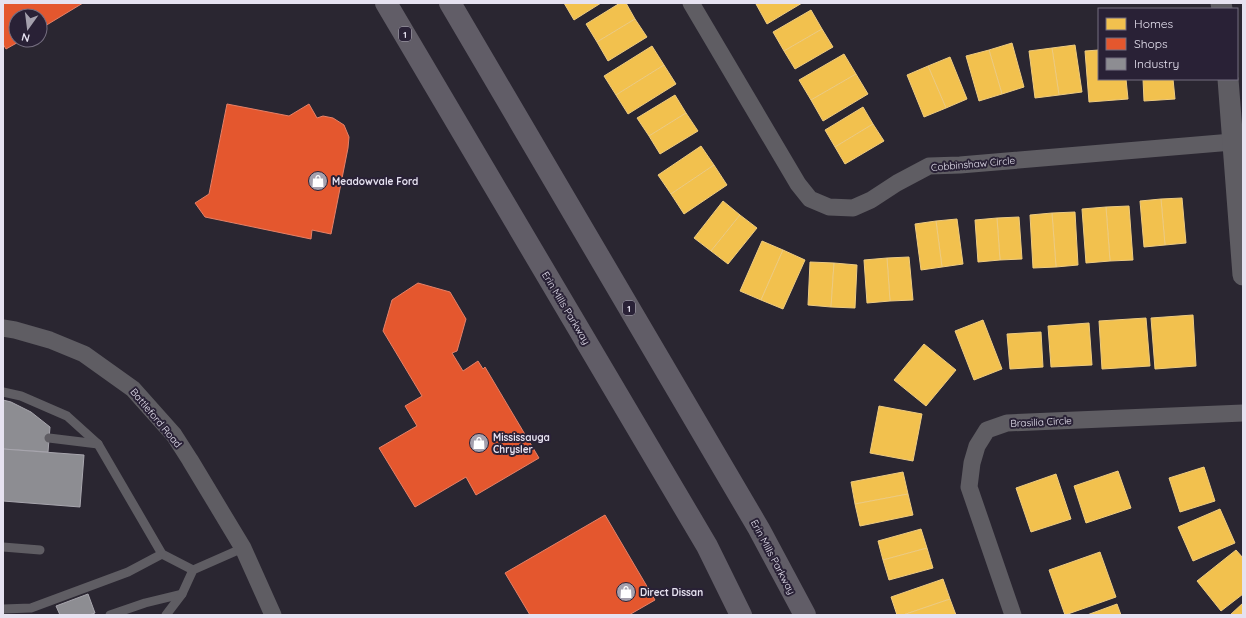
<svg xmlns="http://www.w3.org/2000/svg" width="1246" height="618" viewBox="0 0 1246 618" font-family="Quicksand,sans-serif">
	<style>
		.homes { fill: #f2c14e; stroke: #eecb7f }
		.shops { fill: #e4572e; stroke: #e58168 }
		.industry { fill: #8d8d92; stroke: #a8a6ae }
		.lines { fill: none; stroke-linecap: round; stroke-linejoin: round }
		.service { stroke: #5f5d63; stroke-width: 9 }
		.minor { stroke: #5f5d63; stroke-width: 17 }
		.tertiary { stroke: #5f5d63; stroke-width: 21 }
		.primary { stroke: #615d67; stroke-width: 22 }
		.labels { text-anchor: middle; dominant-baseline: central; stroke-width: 4; stroke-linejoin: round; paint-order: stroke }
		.shield { fill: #292136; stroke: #ada8b8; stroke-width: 1 }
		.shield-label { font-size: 9px; font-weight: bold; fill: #e6e2f0 }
		.street-label { font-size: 10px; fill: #e6e2f0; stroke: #292136 }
		.poi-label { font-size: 10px; font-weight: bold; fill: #e6e2f0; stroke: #292136; text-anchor: start }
	</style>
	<rect width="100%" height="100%" fill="#2a2631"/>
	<!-- homes -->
	<g class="homes">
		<polygon points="564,3 601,3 574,20"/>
		<polygon points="620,3 626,3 635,19 597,42 586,24"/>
		<polygon points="758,3 802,3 767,24 756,4"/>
		<polygon points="811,10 822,29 784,51 773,32"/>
		<polygon points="635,19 647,37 608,61 597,42"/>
		<polygon points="822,29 833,47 795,69 784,51"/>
		<polygon points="1012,43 1024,87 1002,94 989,50"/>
		<polygon points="1075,45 1082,92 1059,95 1052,48"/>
		<polygon points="652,46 664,65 616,95 604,76"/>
		<polygon points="1052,48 1059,95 1035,98 1029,51"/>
		<polygon points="989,50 1002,94 979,101 966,56"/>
		<polygon points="1099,50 1099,79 1126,79 1128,99 1089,102 1085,51"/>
		<polygon points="844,54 856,74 811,100 799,80"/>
		<polygon points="950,57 967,99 946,108 928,66"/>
		<polygon points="664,65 676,84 628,114 616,95"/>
		<polygon points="928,66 946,108 924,117 907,75"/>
		<polygon points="856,74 868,94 823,121 811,100"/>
		<polygon points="1143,79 1173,79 1175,99 1144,101"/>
		<polygon points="675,95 686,113 649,136 637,118"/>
		<polygon points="863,107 873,124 835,147 825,130"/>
		<polygon points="686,113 698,131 660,154 649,136"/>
		<polygon points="873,124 884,141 845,164 835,147"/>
		<polygon points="701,146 714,165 671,194 658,175"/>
		<polygon points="714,165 727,185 684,214 671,194"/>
		<polygon points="1182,198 1186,243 1165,245 1161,199"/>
		<polygon points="1161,199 1165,245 1144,247 1140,201"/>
		<polygon points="723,201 740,215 711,251 694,238"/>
		<polygon points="1129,206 1133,260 1110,261 1106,207"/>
		<polygon points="1106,207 1110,261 1086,263 1082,209"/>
		<polygon points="1075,212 1078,265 1056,267 1052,213"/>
		<polygon points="1052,213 1056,267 1033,268 1030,215"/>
		<polygon points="740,215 757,228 728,264 711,251"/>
		<polygon points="1019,217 1022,259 1000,260 997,218"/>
		<polygon points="997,218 1000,260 978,262 975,220"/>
		<polygon points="957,219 963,264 942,267 936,221"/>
		<polygon points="936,221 942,267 921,270 915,224"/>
		<polygon points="762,241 783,250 761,300 740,291"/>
		<polygon points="783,250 805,260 783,309 761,300"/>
		<polygon points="909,257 913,300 890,301 887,258"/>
		<polygon points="887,258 890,301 867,303 864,260"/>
		<polygon points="810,262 834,263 831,307 808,305"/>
		<polygon points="834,263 857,265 855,308 831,307"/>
		<polygon points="1193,315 1196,366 1155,369 1151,318"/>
		<polygon points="1146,318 1150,366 1102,369 1099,321"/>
		<polygon points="983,320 1002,369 974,380 955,331"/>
		<polygon points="1089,323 1092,365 1051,367 1048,326"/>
		<polygon points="1041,332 1043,367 1010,369 1007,334"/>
		<polygon points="924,344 956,370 926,406 894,380"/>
		<polygon points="879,406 922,414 913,461 870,453"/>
		<polygon points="1204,467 1215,501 1180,512 1169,478"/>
		<polygon points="1118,471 1131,508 1086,523 1074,486"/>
		<polygon points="903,472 908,494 855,504 851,482"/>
		<polygon points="1056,474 1071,519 1031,532 1016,488"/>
		<polygon points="908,494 913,515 860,526 855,504"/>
		<polygon points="1220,509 1235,543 1193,561 1178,527"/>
		<polygon points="921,529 927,548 883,560 878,541"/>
		<polygon points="927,548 933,568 889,580 883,560"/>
		<polygon points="1236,550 1243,558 1243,594 1221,611 1197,581"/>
		<polygon points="1100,552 1116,597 1065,615 1049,570"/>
		<polygon points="943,579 950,599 903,615 897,615 891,597"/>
		<polygon points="950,599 956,615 903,615"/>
		<polygon points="1243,603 1243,615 1230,615"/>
		<polygon points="1117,604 1121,615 1087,615"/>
	</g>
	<!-- shops -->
	<g class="shops">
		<polygon points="3,3 83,3 40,29 40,16 16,16 16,40 22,40 6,49 3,44"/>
		<polygon points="227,104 289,116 309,104 317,118 323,116 333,118 344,125 349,137 348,148 331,234 312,230 311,239 205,217 195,203 209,194"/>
		<polygon points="418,283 450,292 466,319 457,351 452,353 463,371 478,361 483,369 485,367 539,458 476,495 466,477 415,507 379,448 417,426 405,406 422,396 383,331 392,300"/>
		<polygon points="605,515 655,600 629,615 530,615 505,573"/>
	</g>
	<!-- industry -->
	<g class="industry">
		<polygon points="3,400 11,402 31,412 50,427 48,452 3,449"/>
		<polygon points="3,449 84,455 80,507 3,501"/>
		<polygon points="88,594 95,613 89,615 60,615 56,606"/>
	</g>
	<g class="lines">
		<!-- service -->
		<g class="service">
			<polyline points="3,392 21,396 67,416 98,444 162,554 193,570"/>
			<polyline points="49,438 98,444"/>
			<polyline points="3,547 40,550"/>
			<polyline points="3,609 31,608 128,572 162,554"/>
			<polyline points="110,615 145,603 182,594"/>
			<polyline points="166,615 182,594 193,570 243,548"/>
		</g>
		<!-- minor -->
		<g class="minor">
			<polyline points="691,3 798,184 810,199 829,207 853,208 871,200 897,183 929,166 960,165 1232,142"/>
			<polyline points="3,328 15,330 50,340 84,354 133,389 174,435 190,460 243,548 273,615"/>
			<polyline points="1013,615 969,487 972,463 977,446 987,430 1007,423 1243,413"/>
		</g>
		<!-- tertiary -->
		<g class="tertiary">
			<polyline points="1221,3 1222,9"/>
			<polyline points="1228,79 1243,275"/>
		</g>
		<!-- primary -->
		<g class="primary">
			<polyline points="386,3 707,546 741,615"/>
			<polyline points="450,3 759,529 805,615"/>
		</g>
	</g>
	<!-- icons -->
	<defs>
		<g id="shop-disc" transform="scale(1)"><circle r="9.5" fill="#a4a0ad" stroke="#292136"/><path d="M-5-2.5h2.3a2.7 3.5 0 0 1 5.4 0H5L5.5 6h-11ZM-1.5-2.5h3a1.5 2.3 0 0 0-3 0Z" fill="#fff"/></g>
	</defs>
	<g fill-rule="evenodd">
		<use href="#shop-disc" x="318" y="181"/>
		<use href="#shop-disc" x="479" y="443"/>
		<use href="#shop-disc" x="626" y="592"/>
	</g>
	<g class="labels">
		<!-- shield labels -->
		<g class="shield">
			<rect x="399" y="27" width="12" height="14" rx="3"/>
			<rect x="623" y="301" width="12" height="14" rx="3"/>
		</g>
		<g class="shield-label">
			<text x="405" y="34">1</text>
			<text x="629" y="308">1</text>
		</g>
		<!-- street labels -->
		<g class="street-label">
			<text transform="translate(973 164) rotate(-5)">Cobbinshaw Circle</text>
			<text transform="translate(566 308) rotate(59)">Erin Mills Parkway</text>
			<text transform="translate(156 418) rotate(50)">Battleford Road</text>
			<text transform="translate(1041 422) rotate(-3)">Brasilia Circle</text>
			<text transform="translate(773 557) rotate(62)">Erin Mills Parkway</text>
		</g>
		<!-- poi labels -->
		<g class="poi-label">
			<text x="332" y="181">Meadowvale Ford</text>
			<text x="493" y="437">Mississauga<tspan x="493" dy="12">Chrysler</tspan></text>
			<text x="640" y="592">Direct Dissan</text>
		</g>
	</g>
	<!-- border -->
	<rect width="1246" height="618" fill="none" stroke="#e6e2f0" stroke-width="8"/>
	<!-- legend -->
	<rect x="1098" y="8" width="140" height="72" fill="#292136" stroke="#756e80"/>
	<rect x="1106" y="18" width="20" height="12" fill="#f2c14e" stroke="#756e80"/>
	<text x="1134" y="28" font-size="12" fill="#e6e2f0">Homes</text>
	<rect x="1106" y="38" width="20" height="12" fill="#e4572e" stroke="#756e80"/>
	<text x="1134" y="48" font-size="12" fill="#e6e2f0">Shops</text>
	<rect x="1106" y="58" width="20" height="12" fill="#8d8d92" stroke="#756e80"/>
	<text x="1134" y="68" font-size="12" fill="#e6e2f0">Industry</text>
	<!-- north arrow -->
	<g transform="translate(28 28) rotate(194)"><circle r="19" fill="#292136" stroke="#756e80"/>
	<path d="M0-3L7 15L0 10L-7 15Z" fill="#a4a0ad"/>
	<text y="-6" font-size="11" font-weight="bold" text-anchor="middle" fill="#e6e2f0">N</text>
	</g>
</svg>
